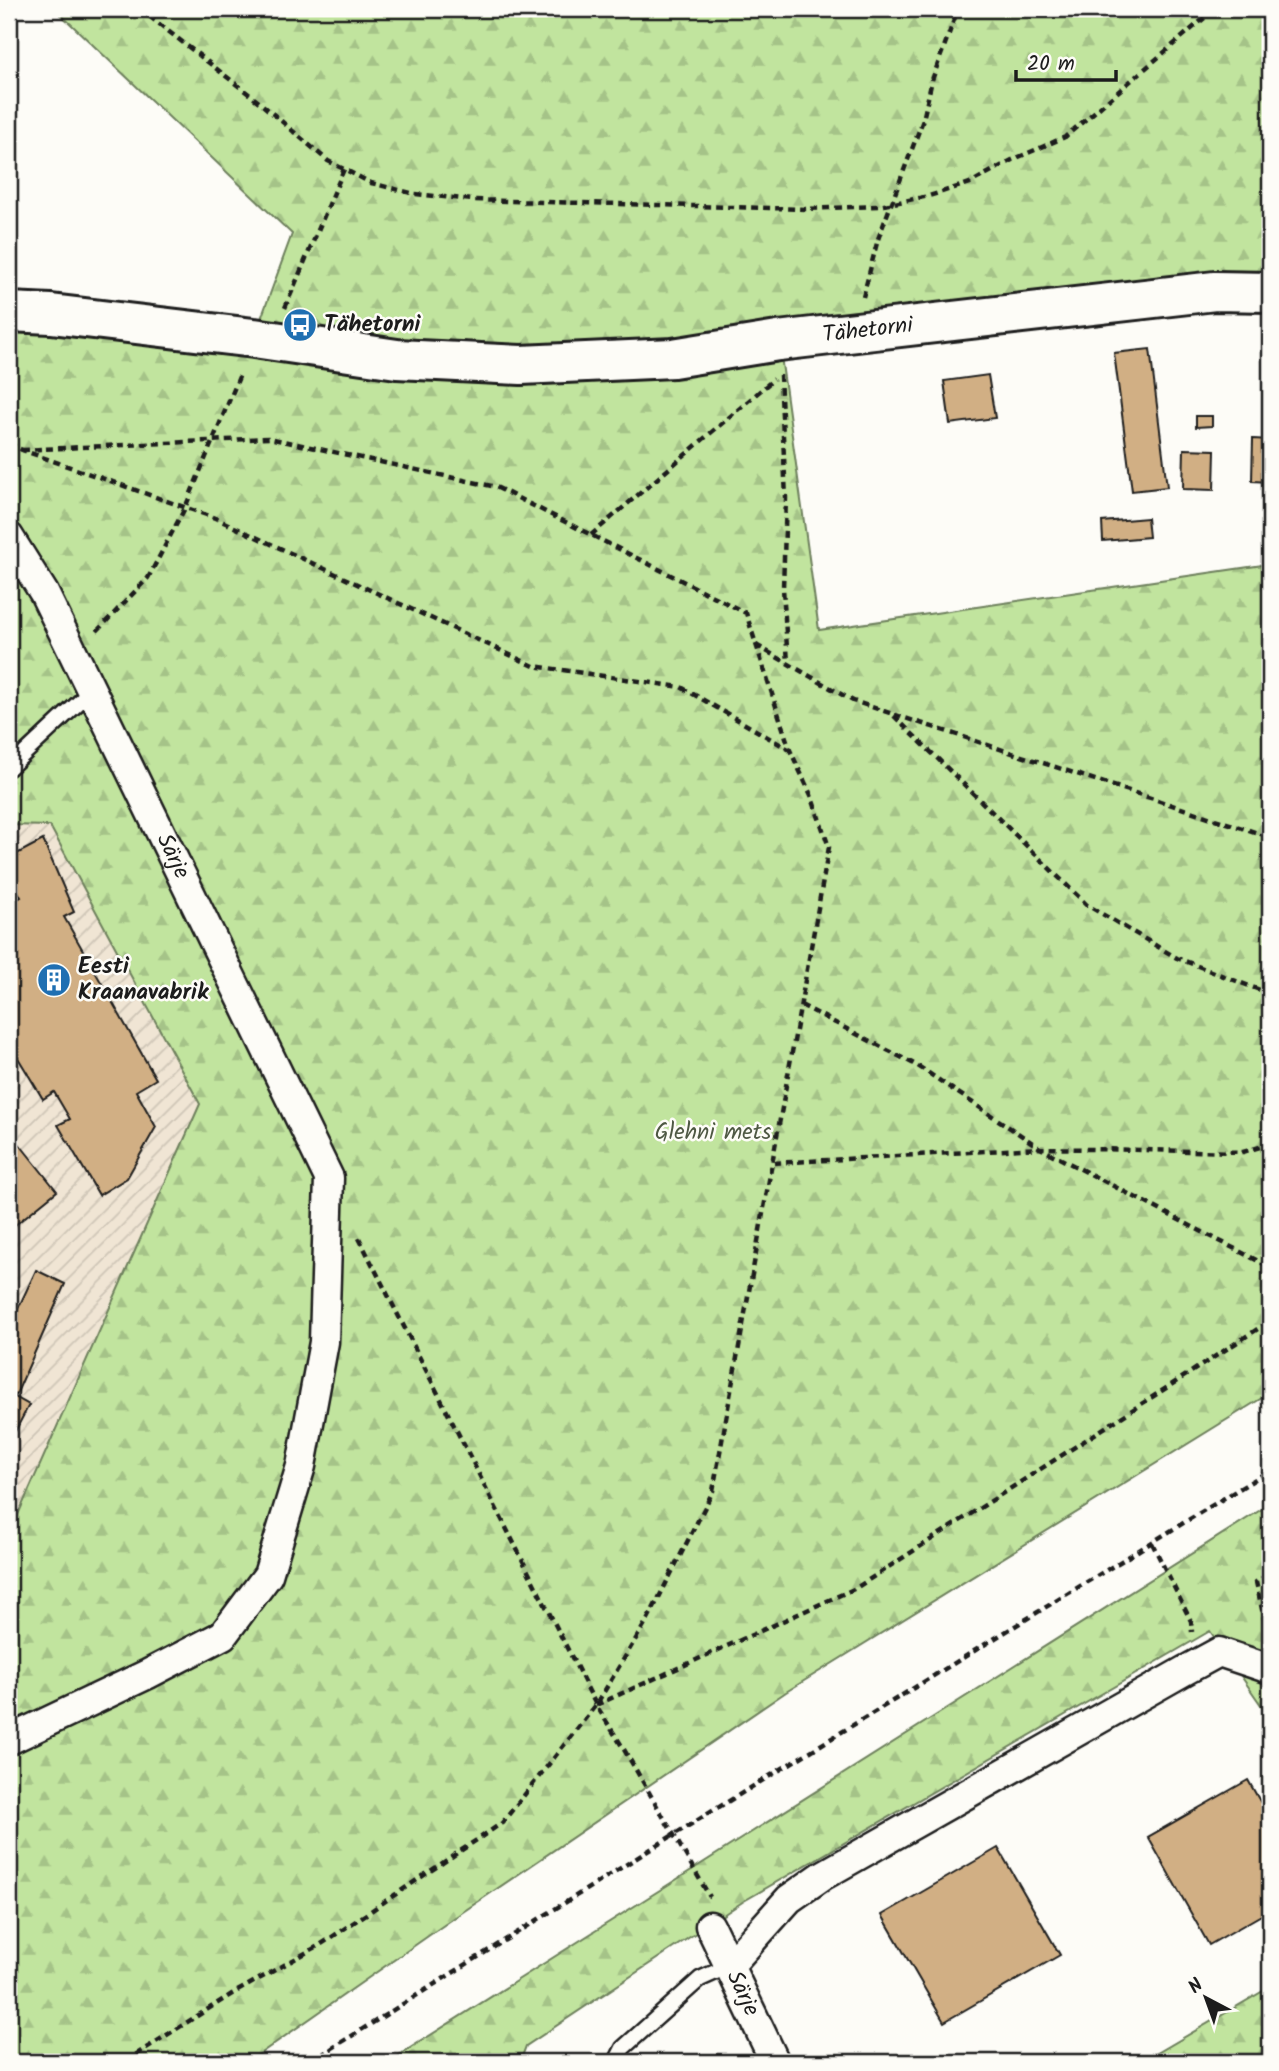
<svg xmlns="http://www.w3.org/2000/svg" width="1279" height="2071" viewBox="0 0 1279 2071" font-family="Kalam,sans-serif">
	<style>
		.industrial { fill: url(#industrial-furrows) }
		.forest { fill: url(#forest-firs); stroke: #6e805d; stroke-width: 2 }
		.building { fill: #d1af84; stroke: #1c1c1c; stroke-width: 2 }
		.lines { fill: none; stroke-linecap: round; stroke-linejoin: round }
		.lane-casing { stroke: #1c1c1c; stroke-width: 19 }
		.street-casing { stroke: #1c1c1c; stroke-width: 33 }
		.secondary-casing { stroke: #1c1c1c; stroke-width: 44 }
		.path { stroke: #1c1c1c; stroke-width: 4.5; stroke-dasharray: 7 5; stroke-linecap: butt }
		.lane { stroke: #fdfcf7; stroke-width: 14 }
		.street { stroke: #fdfcf7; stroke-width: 28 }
		.secondary { stroke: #fdfcf7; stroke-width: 38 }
		.labels { text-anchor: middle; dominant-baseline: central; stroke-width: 5; stroke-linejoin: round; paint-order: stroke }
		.poi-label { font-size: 23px; font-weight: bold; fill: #1c1c1c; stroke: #fdfcf7; text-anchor: start }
		.street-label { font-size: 23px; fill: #1c1c1c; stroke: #fdfcf7 }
		.park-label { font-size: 23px; fill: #4e5843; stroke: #fdfcf7 }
	</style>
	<defs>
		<pattern id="industrial-furrows" width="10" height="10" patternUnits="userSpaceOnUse" patternTransform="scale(1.75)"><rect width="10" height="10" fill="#f0e5d4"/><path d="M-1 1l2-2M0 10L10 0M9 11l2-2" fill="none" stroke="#cdc4b5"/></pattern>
		<pattern id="forest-firs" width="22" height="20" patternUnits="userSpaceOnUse" patternTransform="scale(1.75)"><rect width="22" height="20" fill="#c1e49e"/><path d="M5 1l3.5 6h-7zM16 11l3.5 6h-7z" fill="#a5c388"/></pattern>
	</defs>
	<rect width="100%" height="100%" fill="#fdfcf7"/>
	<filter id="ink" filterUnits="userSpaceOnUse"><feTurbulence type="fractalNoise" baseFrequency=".0143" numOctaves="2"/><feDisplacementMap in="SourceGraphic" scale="14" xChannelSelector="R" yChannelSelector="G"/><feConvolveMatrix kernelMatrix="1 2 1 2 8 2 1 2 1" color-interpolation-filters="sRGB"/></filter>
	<g filter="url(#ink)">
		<!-- industrial -->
		<polygon class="industrial" points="9,825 50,826 200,1104 9,1535"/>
		<!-- forest -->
		<g class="forest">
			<polygon points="55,9 1270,9 1270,292 779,342 819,630 1270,564 1270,1393 786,1692 454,1918 248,2062 9,2062 9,1535 200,1104 50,826 9,825 9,312 254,338 292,234"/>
			<polygon points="1270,1504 1270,1709 1261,1705 1210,1631 744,1901 526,2046 520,2062 388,2062"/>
			<polygon points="1270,1987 1270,2062 1142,2062"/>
		</g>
		<!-- building -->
		<g class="building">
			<polygon points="1150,349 1167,487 1132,491 1114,353"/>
			<polygon points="988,375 995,418 950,424 944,381"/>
			<polygon points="1196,416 1212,416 1212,426 1196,427"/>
			<polygon points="1253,439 1270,440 1270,482 1252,481"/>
			<polygon points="1184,449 1215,450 1214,490 1183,489"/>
			<polygon points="1147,518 1149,537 1103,541 1102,522"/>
			<polygon points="43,840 74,912 64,917 156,1079 136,1091 156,1127 127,1178 99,1195 58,1125 70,1119 54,1092 43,1099 9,1043 9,903 21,897 9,875 9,858"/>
			<polygon points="9,1131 57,1191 9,1230"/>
			<polygon points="36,1270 65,1284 15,1397 29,1405 10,1441 9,1328"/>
			<polygon points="1248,1780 1270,1819 1270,1910 1209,1945 1148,1837"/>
			<polygon points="998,1848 1060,1955 944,2022 882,1915"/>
		</g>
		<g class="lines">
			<!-- lane casing -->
			<g class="lane-casing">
				<g id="lane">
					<polyline points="9,768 92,690"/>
					<polyline points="616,2062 623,2048 700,1979 729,1966"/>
				</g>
			</g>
			<!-- street casing -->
			<g class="street-casing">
				<g id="street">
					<path id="s1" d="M9 537 44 593 329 1178 324 1342 301 1466 268 1575 223 1635 148 1674 9 1740"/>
					<path id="s2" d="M710 1926 775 2062"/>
					<polyline points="729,1966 789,1899 822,1876 1184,1671 1219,1652 1270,1669"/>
				</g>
			</g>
			<!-- secondary casing -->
			<g class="secondary-casing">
				<g id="secondary">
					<path id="s3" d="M9 312 51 314 254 338 397 359 521 365 673 358 778 341 1215 291 1270 292"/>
				</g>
			</g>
			<!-- path -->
			<g class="path">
				<polyline points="140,9 259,102 328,161 371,183 415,194 472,200 806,209 879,206 929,196 970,183 1012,160 1065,137 1215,9"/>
				<polyline points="863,297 878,239 923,120 932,80 958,9"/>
				<polyline points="285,308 344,169"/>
				<polyline points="780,375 786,498 783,588 788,663"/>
				<polyline points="9,443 22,450 215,518 534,666 681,687 790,750"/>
				<polyline points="22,450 269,438 496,487 746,613 790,750 811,795 829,847 713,1491 649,1617 596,1705 502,1823 320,1945 232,1994 124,2062"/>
				<polyline points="591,535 774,379"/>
				<polyline points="97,631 148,578 185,508 241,372"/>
				<polyline points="756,645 853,701 1270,837"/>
				<polyline points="894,716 1087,905 1177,958 1270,994"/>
				<polyline points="801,1005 918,1066 1040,1148 1270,1267"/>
				<polyline points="774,1163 1040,1148 1243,1152 1270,1144"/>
				<polyline points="359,1238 596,1705 622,1746 710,1897"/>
				<polyline points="1152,1543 1191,1621 1192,1632"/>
				<polyline points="1265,1623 1256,1582 1270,1573"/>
				<polyline points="596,1705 856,1588 1270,1321"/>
				<polyline points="310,2062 675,1834 1270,1470"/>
			</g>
			<!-- lane -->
			<use href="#lane" class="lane"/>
			<!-- street -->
			<use href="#street" class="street"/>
			<!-- secondary -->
			<use href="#secondary" class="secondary"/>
		</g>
	</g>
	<!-- icons -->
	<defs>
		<g id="bus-disc" transform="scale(1.75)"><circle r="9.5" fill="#1f6fb2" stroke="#fdfcf7"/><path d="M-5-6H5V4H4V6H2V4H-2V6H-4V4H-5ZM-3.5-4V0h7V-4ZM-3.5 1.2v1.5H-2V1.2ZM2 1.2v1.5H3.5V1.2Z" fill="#fff"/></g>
		<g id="building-disc" transform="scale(1.75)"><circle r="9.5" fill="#1f6fb2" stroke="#fdfcf7"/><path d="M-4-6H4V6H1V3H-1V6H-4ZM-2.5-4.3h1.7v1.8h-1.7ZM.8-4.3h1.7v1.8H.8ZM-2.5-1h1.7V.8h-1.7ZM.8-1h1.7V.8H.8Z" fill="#fff"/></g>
	</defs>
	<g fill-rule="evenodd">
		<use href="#bus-disc" x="300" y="325"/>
		<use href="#building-disc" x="54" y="980"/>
	</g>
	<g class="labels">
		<!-- poi labels -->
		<g class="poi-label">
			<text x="324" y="325">Tähetorni</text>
			<text x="78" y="967">Eesti<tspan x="78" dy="26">Kraanavabrik</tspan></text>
		</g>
		<!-- street labels -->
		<g class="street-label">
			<text stroke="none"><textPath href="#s3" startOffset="864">Tähetorni</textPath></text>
			<text stroke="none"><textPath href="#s1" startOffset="359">Särje</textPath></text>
			<text stroke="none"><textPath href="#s2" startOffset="75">Särje</textPath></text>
		</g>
		<!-- park labels -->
		<g class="park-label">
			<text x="713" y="1133">Glehni mets</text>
		</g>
	</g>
	<!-- margin -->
	<rect width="1279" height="2071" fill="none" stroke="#fdfcf7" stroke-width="35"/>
	<rect x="18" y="18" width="1244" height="2036" fill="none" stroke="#1c1c1c" stroke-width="2.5" filter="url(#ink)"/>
	<!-- north arrow -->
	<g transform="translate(1206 1998) rotate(319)" stroke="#fdfcf7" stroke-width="5" paint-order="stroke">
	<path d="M0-5L12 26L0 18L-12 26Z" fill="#1c1c1c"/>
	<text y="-10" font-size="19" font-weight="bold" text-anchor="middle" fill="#1c1c1c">N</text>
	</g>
	<!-- scale -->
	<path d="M1016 70v10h100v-10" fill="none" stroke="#1c1c1c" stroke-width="3.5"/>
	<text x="1027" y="70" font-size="21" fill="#1c1c1c" stroke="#fdfcf7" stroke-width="5" paint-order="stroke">20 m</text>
</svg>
